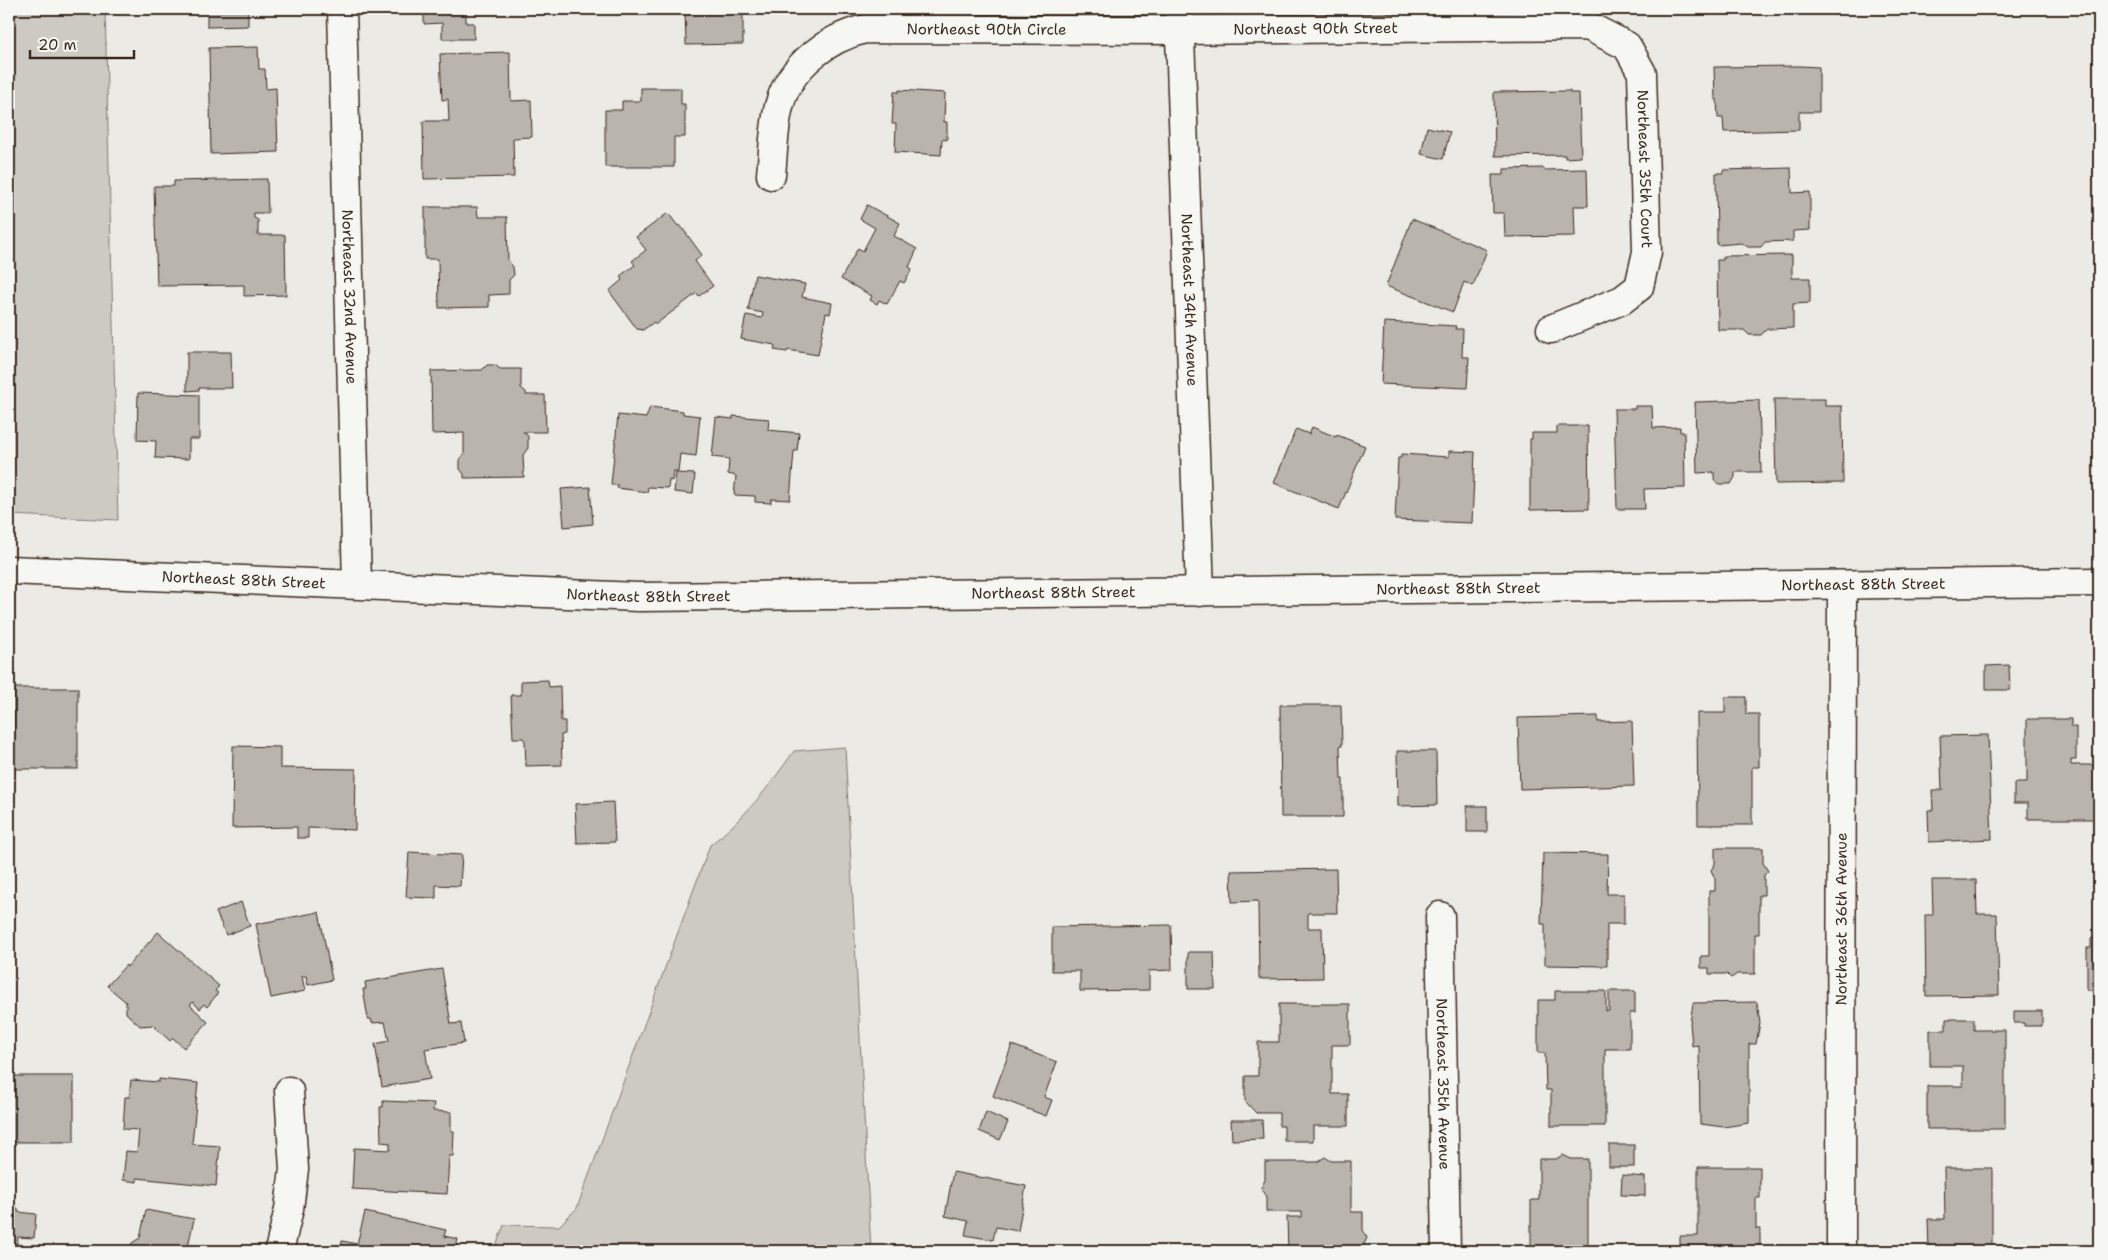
<svg xmlns="http://www.w3.org/2000/svg" width="2108" height="1260" viewBox="0 0 2108 1260" font-family="'Shantell Sans',sans-serif">
	<style>
		.green { fill: #cdcac4; stroke: #847a71 }
		.building { fill: #bab4ae; stroke: #3b2a1e }
		.lines { fill: none; stroke-linecap: round; stroke-linejoin: round }
		.minor-casing { stroke: #3b2a1e; stroke-width: 31 }
		.minor { stroke: #f6f6f2; stroke-width: 28 }
		.labels { text-anchor: middle; dominant-baseline: central; stroke-width: 4; stroke-linejoin: round; paint-order: stroke }
		.street-label { font-size: 15px; fill: #3b2a1e; stroke: #f6f6f2 }
	</style>
	<rect width="100%" height="100%" fill="#ebeae5"/>
	<filter id="ink" filterUnits="userSpaceOnUse"><feTurbulence type="fractalNoise" baseFrequency=".02" numOctaves="2"/><feDisplacementMap in="SourceGraphic" scale="10" xChannelSelector="R" yChannelSelector="G"/><feConvolveMatrix kernelMatrix="1 2 1 2 8 2 1 2 1" color-interpolation-filters="sRGB"/></filter>
	<g filter="url(#ink)">
		<!-- green -->
		<g class="green">
			<polygon points="9,9 105,9 118,520 9,515"/>
			<path d="M845 747 871 1251H494L504 1225 559 1226 577 1208 710 845C744 819 770 786 794 751Z"/>
		</g>
		<!-- building -->
		<g class="building">
			<polygon points="424,9 466,9 466,23 474,23 474,39 442,39 442,23 424,24"/>
			<polygon points="685,9 751,9 751,13 743,13 743,44 686,45"/>
			<polygon points="207,11 248,11 248,26 207,27"/>
			<polygon points="258,47 259,69 265,69 266,89 276,88 278,152 211,154 209,48"/>
			<polygon points="510,52 511,101 531,100 532,137 513,138 514,177 424,179 423,121 449,121 448,99 442,100 440,54"/>
			<polygon points="1799,66 1819,67 1819,112 1799,112 1799,130 1724,132 1723,118 1718,118 1717,99 1715,99 1714,67"/>
			<polygon points="641,88 681,88 681,104 685,104 685,137 674,137 674,167 605,167 605,110 622,110 622,101 641,101"/>
			<polygon points="899,90 945,93 944,122 947,122 947,140 942,139 941,155 895,152 896,124 892,124 894,92 899,92"/>
			<polygon points="1570,91 1570,93 1579,93 1581,157 1565,158 1565,155 1495,156 1494,92"/>
			<polygon points="1427,127 1450,132 1443,159 1421,154"/>
			<polygon points="1544,168 1544,170 1587,169 1588,206 1574,206 1575,236 1505,237 1504,213 1493,213 1492,175 1504,175 1504,169"/>
			<polygon points="1791,168 1792,193 1810,192 1810,230 1793,231 1793,241 1765,242 1761,247 1748,247 1742,243 1717,245 1716,173 1723,173 1723,170"/>
			<polygon points="267,179 268,213 254,213 254,218 258,220 258,235 285,235 286,295 244,296 244,285 157,286 154,186 174,186 174,181"/>
			<polygon points="867,205 900,223 894,236 917,249 909,267 912,269 904,283 900,281 887,304 879,300 877,304 870,300 872,296 841,279 858,248 863,251 875,228 860,219"/>
			<polygon points="425,207 477,207 478,217 507,217 508,260 513,267 514,275 509,280 509,294 489,295 489,307 439,308 438,259 425,259"/>
			<polygon points="668,213 678,226 680,225 702,255 695,261 713,286 699,296 697,293 656,324 654,322 643,330 637,329 609,291 622,280 620,276 635,265 632,261 646,250 636,237"/>
			<polygon points="1412,219 1487,250 1473,286 1464,282 1453,312 1386,286"/>
			<polygon points="1792,255 1792,278 1810,278 1810,303 1793,304 1793,328 1767,329 1761,335 1749,335 1744,330 1718,330 1717,260 1723,260 1723,256"/>
			<polygon points="755,275 805,284 802,297 832,303 830,314 826,313 818,355 788,350 787,352 774,350 775,345 741,339 746,315 762,318 763,313 748,310"/>
			<polygon points="1384,322 1456,326 1455,329 1463,329 1462,357 1469,357 1467,388 1381,384"/>
			<polygon points="187,352 231,352 232,388 199,388 199,390 187,391"/>
			<polygon points="487,365 495,365 500,369 521,369 521,388 526,392 526,395 545,395 546,432 523,432 528,436 528,448 523,455 524,477 464,478 464,474 460,469 460,459 464,454 464,433 432,434 431,371 482,370"/>
			<polygon points="138,393 199,395 199,439 189,439 189,459 155,458 156,441 137,440"/>
			<polygon points="1774,399 1825,399 1825,406 1842,406 1843,483 1776,484"/>
			<polygon points="1759,400 1761,472 1735,472 1735,477 1731,484 1718,484 1714,479 1714,472 1697,473 1695,402"/>
			<polygon points="1635,406 1652,406 1653,428 1680,427 1680,432 1684,432 1685,488 1644,489 1645,509 1617,509 1614,409 1635,409"/>
			<polygon points="650,407 683,411 683,414 700,416 696,456 680,454 678,472 673,471 672,481 669,480 668,488 648,487 647,492 617,488 618,485 611,485 618,415 646,418"/>
			<polygon points="733,416 769,419 768,430 799,433 797,451 794,451 790,500 771,499 771,503 755,502 755,496 734,495 736,476 728,474 729,459 712,457 716,417 733,419"/>
			<polygon points="1557,426 1588,426 1589,509 1530,510 1530,439 1532,439 1532,433 1557,433"/>
			<polygon points="1312,427 1336,437 1337,435 1365,446 1339,509 1274,483 1296,429 1309,434"/>
			<polygon points="1449,451 1475,452 1472,523 1395,520 1398,458 1401,458 1401,454 1449,457"/>
			<polygon points="676,473 695,474 693,494 674,492"/>
			<polygon points="590,487 593,524 564,527 561,489"/>
			<polygon points="2009,665 2010,690 1986,690 1986,666"/>
			<polygon points="548,680 549,687 560,686 561,721 565,721 565,734 561,735 562,765 526,766 525,741 523,738 513,738 511,695 521,695 521,681"/>
			<rect x="14" y="688" width="64" height="81"/>
			<polygon points="1725,697 1746,697 1746,714 1759,714 1759,767 1752,767 1752,825 1698,825 1697,713 1725,713"/>
			<polygon points="1280,705 1341,705 1342,746 1340,746 1341,779 1343,779 1343,817 1281,817"/>
			<polygon points="1598,716 1598,722 1632,721 1634,786 1520,789 1518,718"/>
			<polygon points="2027,719 2071,719 2071,727 2076,727 2076,760 2071,760 2071,765 2099,765 2099,819 2028,819 2028,803 2014,803 2014,783 2027,783"/>
			<polygon points="1988,735 1992,839 1929,842 1928,810 1933,810 1932,790 1942,790 1940,736"/>
			<polygon points="233,746 280,747 280,768 356,769 355,830 308,828 308,838 297,838 297,827 232,828"/>
			<polygon points="1397,751 1436,751 1437,805 1398,806"/>
			<polygon points="9,777 12,777 10,820 9,820"/>
			<polygon points="613,802 615,842 577,843 575,804"/>
			<rect x="1467" y="806" width="20" height="26"/>
			<polygon points="1715,848 1763,848 1763,863 1768,871 1764,875 1764,895 1759,895 1759,934 1755,934 1755,974 1737,974 1731,978 1727,974 1709,974 1709,968 1701,968 1701,956 1709,956 1709,891 1715,891 1715,879 1711,870 1715,864"/>
			<polygon points="409,852 462,855 460,886 436,885 436,898 406,897"/>
			<polygon points="1543,853 1608,854 1607,894 1624,894 1624,924 1607,924 1607,966 1545,965 1545,924 1541,924"/>
			<polygon points="1336,869 1337,913 1308,913 1308,928 1322,928 1323,978 1259,979 1258,901 1232,902 1231,871"/>
			<polygon points="1932,880 1976,880 1977,914 1997,914 1999,995 1926,996 1925,915 1933,915"/>
			<polygon points="241,902 250,926 226,935 216,912"/>
			<polygon points="319,912 332,980 308,985 306,976 302,976 305,991 271,998 256,924"/>
			<polygon points="1171,925 1172,970 1149,971 1149,990 1080,991 1080,971 1052,971 1052,927"/>
			<polygon points="158,932 219,986 215,991 218,993 207,1007 204,1004 200,1009 193,1002 190,1005 208,1022 184,1048 173,1038 170,1041 153,1025 140,1026 126,1013 126,1002 107,986 126,965 127,967"/>
			<polygon points="2091,938 2099,938 2099,990 2087,990 2087,948 2091,948"/>
			<polygon points="1188,952 1214,952 1215,989 1188,989"/>
			<polygon points="442,969 451,1024 461,1023 464,1043 425,1049 430,1079 382,1087 375,1044 389,1041 385,1022 372,1023 371,1019 368,1019 363,989 366,989 365,982"/>
			<polygon points="1555,991 1606,991 1606,1011 1609,1011 1609,991 1635,991 1635,1013 1630,1013 1630,1049 1605,1049 1605,1126 1551,1126 1551,1090 1546,1090 1545,1053 1538,1053 1538,1000 1555,1000"/>
			<polygon points="1757,1002 1760,1023 1756,1044 1749,1044 1749,1123 1724,1127 1700,1124 1699,1045 1692,1046 1690,1023 1693,1003"/>
			<polygon points="1279,1004 1350,1004 1350,1045 1332,1045 1332,1094 1348,1094 1348,1126 1313,1126 1313,1141 1284,1141 1284,1126 1279,1126 1279,1113 1256,1113 1245,1101 1245,1076 1258,1076 1258,1042 1279,1042"/>
			<polygon points="2014,1011 2042,1011 2042,1026 2024,1026 2024,1023 2014,1023"/>
			<polygon points="1946,1019 1974,1019 1974,1030 2005,1030 2005,1129 1927,1129 1927,1086 1963,1086 1963,1066 1930,1066 1930,1030 1946,1030"/>
			<polygon points="1012,1045 1057,1062 1044,1097 1052,1100 1046,1116 993,1096"/>
			<rect x="9" y="1076" width="65" height="66"/>
			<polygon points="159,1079 198,1083 192,1144 220,1146 216,1186 137,1178 137,1182 123,1180 126,1151 137,1152 139,1130 123,1129 125,1097 129,1097 131,1080 159,1082"/>
			<polygon points="383,1101 434,1103 433,1111 451,1112 451,1131 454,1131 453,1156 449,1156 447,1194 352,1189 354,1148 390,1150 390,1143 381,1142 380,1107 383,1107"/>
			<polygon points="986,1112 1008,1122 1000,1140 979,1131"/>
			<polygon points="1231,1120 1262,1120 1263,1139 1232,1140"/>
			<polygon points="2099,1130 2099,1177 2097,1177 2097,1135 2099,1135"/>
			<rect x="1609" y="1145" width="25" height="22"/>
			<polygon points="1563,1155 1571,1159 1588,1159 1588,1247 1595,1247 1595,1251 1531,1251 1531,1200 1539,1200 1539,1159 1556,1159"/>
			<polygon points="1325,1157 1331,1161 1351,1161 1351,1212 1363,1212 1363,1230 1367,1238 1364,1244 1364,1251 1288,1251 1287,1217 1302,1217 1302,1212 1266,1212 1266,1197 1261,1188 1265,1180 1265,1162 1317,1162"/>
			<polygon points="1698,1167 1760,1167 1760,1198 1756,1198 1756,1229 1760,1229 1760,1251 1680,1251 1680,1236 1698,1236"/>
			<polygon points="1944,1168 1992,1168 1992,1250 2015,1251 1929,1251 1928,1219 1945,1219"/>
			<polygon points="953,1172 1026,1186 1018,1231 996,1227 993,1240 965,1235 968,1221 945,1216"/>
			<polygon points="1622,1175 1645,1177 1645,1196 1621,1195"/>
			<polygon points="9,1208 18,1208 18,1212 36,1214 34,1238 18,1237 17,1248 9,1247"/>
			<polygon points="146,1210 194,1219 187,1251 191,1251 130,1251 132,1243 140,1238"/>
			<polygon points="365,1212 446,1230 444,1236 458,1239 455,1251 340,1251 342,1241 357,1244"/>
		</g>
		<g class="lines">
			<!-- minor casing -->
			<g class="minor-casing">
				<g id="minor">
					<path id="s1" d="M342 9 357 584"/>
					<path id="s2" d="M1179 9 1200 592"/>
					<path id="s3" d="M771 175C773 155 774 121 780 103 791 65 828 38 865 29L1180 30 1588 26 1627 46 1642 73 1647 252 1639 287 1622 300 1551 329"/>
					<path id="s4" d="M9 570 638 597 2099 582"/>
					<path id="s5" d="M1440 916 1446 1251"/>
					<polyline points="279,1251 289,1209 294,1169 289,1091"/>
					<path id="s6" d="M1841 1251 1842 585"/>
				</g>
			</g>
			<!-- minor -->
			<use href="#minor" class="minor"/>
		</g>
	</g>
	<g class="labels">
		<!-- street labels -->
		<g class="street-label">
			<text stroke="none"><textPath href="#s3" startOffset="312">Northeast 90th Circle</textPath></text>
			<text stroke="none"><textPath href="#s3" startOffset="641">Northeast 90th Street</textPath></text>
			<text stroke="none"><textPath href="#s3" startOffset="1084">Northeast 35th Court</textPath></text>
			<text stroke="none"><textPath href="#s1" startOffset="288">Northeast 32nd Avenue</textPath></text>
			<text stroke="none"><textPath href="#s2" startOffset="291">Northeast 34th Avenue</textPath></text>
			<text stroke="none"><textPath href="#s4" startOffset="235">Northeast 88th Street</textPath></text>
			<text stroke="none"><textPath href="#s4" startOffset="1855">Northeast 88th Street</textPath></text>
			<text stroke="none"><textPath href="#s4" startOffset="1450">Northeast 88th Street</textPath></text>
			<text stroke="none"><textPath href="#s4" startOffset="1045">Northeast 88th Street</textPath></text>
			<text stroke="none"><textPath href="#s4" startOffset="640">Northeast 88th Street</textPath></text>
			<text stroke="none"><textPath href="#s6" startOffset="332">Northeast 36th Avenue</textPath></text>
			<text stroke="none"><textPath href="#s5" startOffset="168">Northeast 35th Avenue</textPath></text>
		</g>
	</g>
	<!-- margin -->
	<rect width="2108" height="1260" fill="none" stroke="#f6f6f2" stroke-width="30"/>
	<rect x="15" y="15" width="2078" height="1230" fill="none" stroke="#3b2a1e" stroke-width="2" filter="url(#ink)"/>
	<!-- scale -->
	<path d="M30 50v8h104v-8" fill="none" stroke="#3b2a1e" stroke-width="2.5"/>
	<text x="38" y="50" font-size="15" fill="#3b2a1e" stroke="#f6f6f2" stroke-width="4" paint-order="stroke">20 m</text>
</svg>
